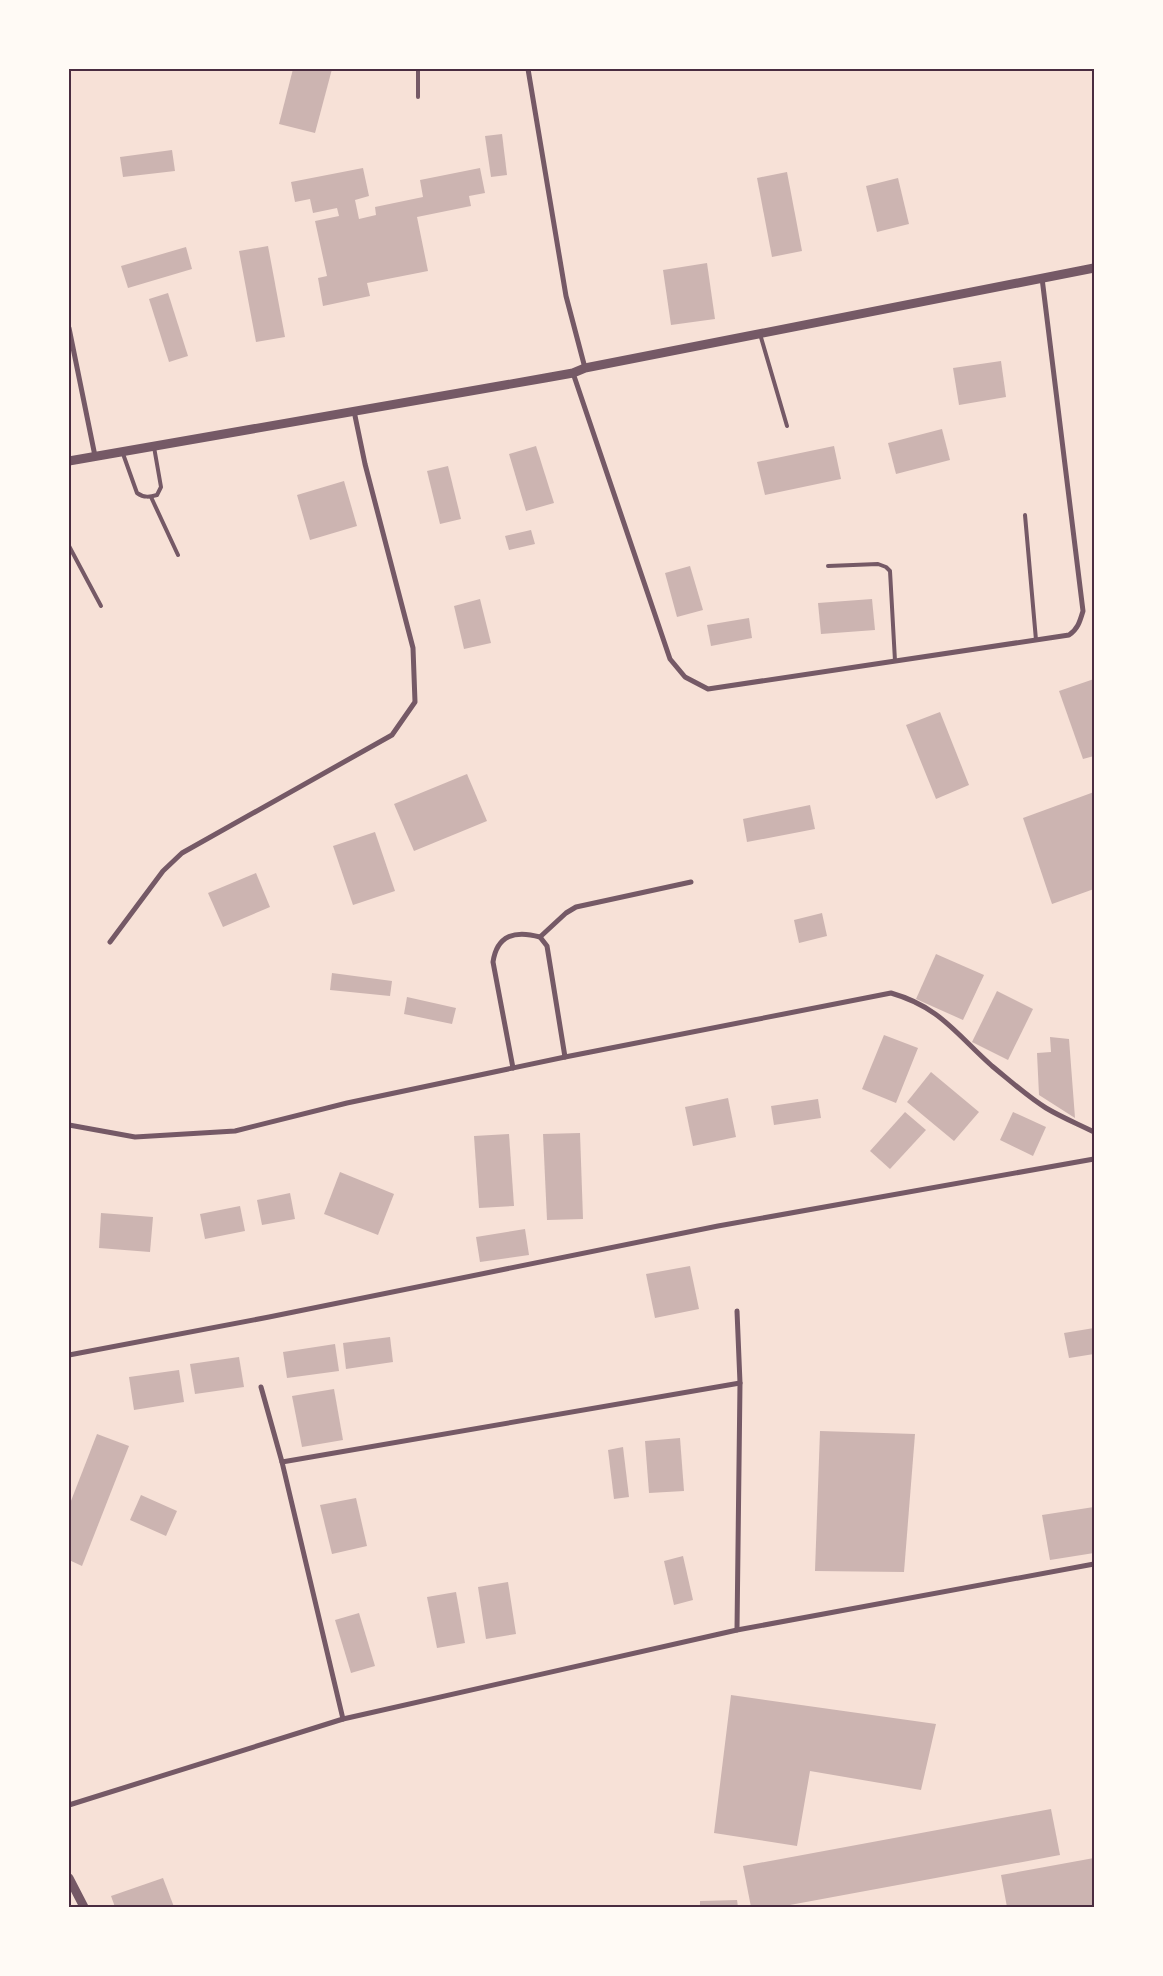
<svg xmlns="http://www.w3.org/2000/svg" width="1163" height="1976" viewBox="0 0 1163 1976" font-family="'Fira Sans Condensed',sans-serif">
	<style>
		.building { fill: #ccb4b1 }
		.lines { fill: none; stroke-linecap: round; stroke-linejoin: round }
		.service { stroke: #755966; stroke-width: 4 }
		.minor { stroke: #755966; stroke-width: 5 }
		.tertiary { stroke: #755966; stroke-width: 9 }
		.neatline { fill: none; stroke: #4a2c40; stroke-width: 2 }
	</style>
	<rect width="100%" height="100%" fill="#f7e1d7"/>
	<!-- building -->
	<g class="building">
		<polygon points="293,69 332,69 315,133 279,124"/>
		<polygon points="502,134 507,175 491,177 485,136"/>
		<polygon points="172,150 175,171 123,177 120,157"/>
		<polygon points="363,168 369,196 355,200 359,219 376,215 375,207 423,197 420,180 480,168 485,193 469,196 471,206 417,217 428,271 367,283 370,296 323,306 318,278 327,276 315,221 339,216 337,208 313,213 310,199 295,202 291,182"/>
		<polygon points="787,172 802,251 772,257 757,178"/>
		<polygon points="898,178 909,224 877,232 866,186"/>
		<polygon points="268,246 285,337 256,342 239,251"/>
		<polygon points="186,247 192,269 128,288 121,266"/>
		<polygon points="707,263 715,319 671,325 663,270"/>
		<polygon points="168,293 188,356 169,362 149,299"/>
		<polygon points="1001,361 1006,397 959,405 953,368"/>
		<polygon points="942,429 950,460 896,474 888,443"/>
		<polygon points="536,446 554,503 526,511 509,454"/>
		<polygon points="834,446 841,479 765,495 757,462"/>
		<polygon points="448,466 461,519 440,524 427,471"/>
		<polygon points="344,481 357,526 310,540 297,495"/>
		<polygon points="531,530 535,544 509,550 505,536"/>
		<polygon points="690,566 703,610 677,617 665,573"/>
		<polygon points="480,599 491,643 464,649 454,606"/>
		<polygon points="872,599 875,630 821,634 818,603"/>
		<polygon points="749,618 752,638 711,646 707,625"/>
		<polygon points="1094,679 1094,756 1083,759 1059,691"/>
		<polygon points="940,712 969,785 936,799 906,725"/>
		<polygon points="467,774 487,821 414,851 394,804"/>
		<polygon points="1094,792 1094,889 1052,904 1023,818"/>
		<polygon points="810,805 815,829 747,842 743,819"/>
		<polygon points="375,832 395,891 353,905 333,846"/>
		<polygon points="256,873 270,907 223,927 208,893"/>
		<polygon points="822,913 827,936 799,943 794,920"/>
		<polygon points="936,954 984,975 963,1020 916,999"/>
		<polygon points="332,973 392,981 390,996 330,990"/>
		<polygon points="997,991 1033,1009 1008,1060 972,1042"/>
		<polygon points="407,997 456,1008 452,1024 404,1014"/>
		<polygon points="884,1035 918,1048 896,1103 862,1089"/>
		<polygon points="1050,1037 1069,1039 1075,1118 1039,1095 1037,1053 1051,1052"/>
		<polygon points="931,1072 979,1112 954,1141 907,1102"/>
		<polygon points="728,1098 736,1137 693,1146 685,1107"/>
		<polygon points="818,1099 821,1118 774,1125 771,1106"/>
		<polygon points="905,1112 926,1130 890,1169 870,1151"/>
		<polygon points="1013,1112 1046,1127 1033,1156 1000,1140"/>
		<polygon points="580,1133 583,1219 547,1220 543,1134"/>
		<polygon points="509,1134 514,1206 479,1208 474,1136"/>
		<polygon points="340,1172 394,1194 378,1235 324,1214"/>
		<polygon points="290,1193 295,1219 262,1225 257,1200"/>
		<polygon points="240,1206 245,1231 205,1239 200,1214"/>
		<polygon points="101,1213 153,1217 150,1252 99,1248"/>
		<polygon points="525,1229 529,1255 480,1262 476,1237"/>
		<polygon points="690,1266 699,1309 655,1318 646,1274"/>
		<polygon points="1094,1328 1094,1354 1069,1358 1064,1333"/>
		<polygon points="390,1337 393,1362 346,1369 343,1343"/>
		<polygon points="335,1344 339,1371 287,1378 283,1352"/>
		<polygon points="239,1357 244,1387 195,1394 190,1364"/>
		<polygon points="179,1370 184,1402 134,1410 129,1377"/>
		<polygon points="334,1389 343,1440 302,1447 292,1396"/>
		<polygon points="820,1431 915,1434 904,1572 815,1571"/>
		<polygon points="97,1434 129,1446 82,1566 69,1560 69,1506"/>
		<polygon points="680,1438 684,1491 649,1493 645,1441"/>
		<polygon points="623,1447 629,1497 614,1499 608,1450"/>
		<polygon points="141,1495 177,1511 166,1536 130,1520"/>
		<polygon points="356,1498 367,1546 332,1554 320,1505"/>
		<polygon points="1094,1507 1094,1553 1050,1560 1042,1515"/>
		<polygon points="683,1556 693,1600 674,1605 664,1561"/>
		<polygon points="508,1582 516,1634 486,1639 478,1587"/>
		<polygon points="456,1592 465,1643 437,1648 427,1597"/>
		<polygon points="359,1613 375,1666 351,1673 335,1620"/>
		<polygon points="731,1695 936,1724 921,1790 810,1771 797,1846 714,1833"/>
		<polygon points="1051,1809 1060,1855 779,1907 751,1907 743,1866"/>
		<polygon points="1094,1858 1094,1907 1007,1907 1001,1875"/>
		<polygon points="163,1878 174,1907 115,1907 111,1896"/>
		<polygon points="737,1900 738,1907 700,1907 700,1901"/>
	</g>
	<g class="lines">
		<!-- service -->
		<g class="service">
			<polyline points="418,69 418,97"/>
			<polyline points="760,334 787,426"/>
			<path d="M122 451 137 493C144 498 150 497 157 495L161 487 154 447"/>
			<polyline points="151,497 178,555"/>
			<polyline points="1025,515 1036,640"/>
			<polyline points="69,546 101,606"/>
			<polyline points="828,566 878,564 886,567 890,571 895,661"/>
		</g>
		<!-- minor -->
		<g class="minor">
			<polyline points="528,69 566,296 585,368"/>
			<polyline points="69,328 95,456"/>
			<path d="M573 373 670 659 685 677 708 689 1069 635C1078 629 1080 621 1083 611L1042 278"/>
			<polyline points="540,937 547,946 565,1057"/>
			<polyline points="110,942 163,871 182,853 392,735 415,702 413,648 365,464 354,411"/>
			<path d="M513 1068 493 962C497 935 515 930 540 937L566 913 576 907 691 882"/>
			<path d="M69 1125 135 1137 235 1131 347 1103 565 1057 891 993C940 1007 956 1034 992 1066 1008 1079 1028 1097 1046 1108 1061 1117 1078 1124 1094 1132"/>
			<polyline points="69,1355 269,1317 718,1226 1094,1159"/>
			<polyline points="261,1387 282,1462 343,1719"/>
			<polyline points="282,1462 740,1383"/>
			<polyline points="737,1630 740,1383 737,1311"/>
			<polyline points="69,1805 343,1719 737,1630 1094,1564"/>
		</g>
		<!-- tertiary -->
		<g class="tertiary">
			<polyline points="69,461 545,378 573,373 585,368 1094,268"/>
			<polyline points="69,1878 84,1907"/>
		</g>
	</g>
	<!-- border -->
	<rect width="1163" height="1976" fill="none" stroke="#fffaf5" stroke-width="140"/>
	<rect x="70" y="70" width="1023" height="1836" class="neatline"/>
</svg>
